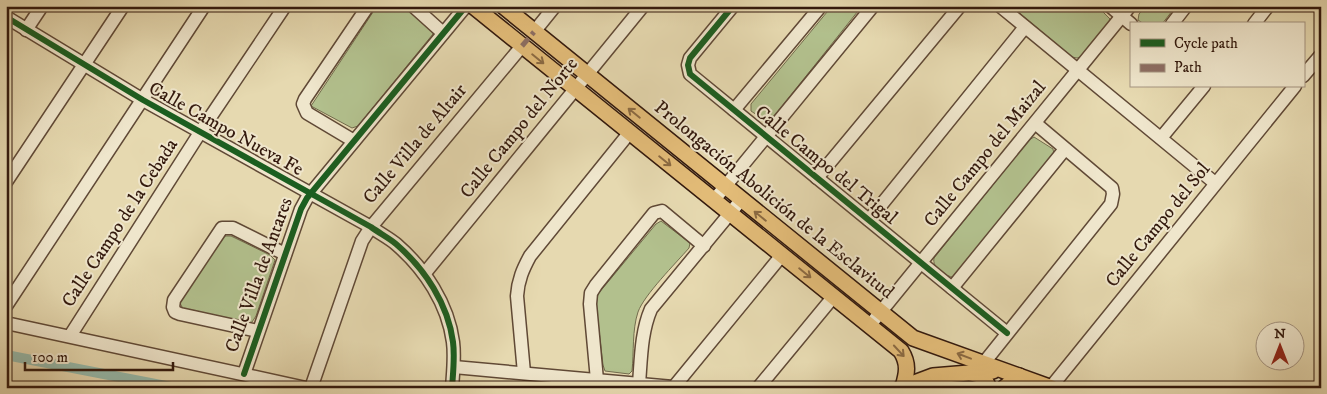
<svg xmlns="http://www.w3.org/2000/svg" width="1327" height="394" viewBox="0 0 1327 394" font-family="'IM FELL DW Pica',serif">
	<style>
		.green { fill: #b2c08d; stroke: #726c4d }
		.lines { fill: none; stroke-linecap: round; stroke-linejoin: round }
		.canal { stroke: #96baab; stroke-width: 10 }
		.minor-casing { stroke: #604936; stroke-width: 15 }
		.major-casing { stroke: #33190d; stroke-width: 18 }
		.minor { stroke: #efe6cc; stroke-width: 12 }
		.major { stroke: #e3bc78; stroke-width: 15 }
		.quiet { stroke: #8d6e63; stroke-width: 5; stroke-dasharray: 10 5; stroke-linecap: butt }
		.cycleway-casing { stroke: #efe6cc; stroke-width: 9 }
		.cycleway { stroke: #1b5e20; stroke-width: 6 }
		.oneway { stroke: #8b6a42 }
		.labels { text-anchor: middle; dominant-baseline: central; stroke-width: 4; stroke-linejoin: round; paint-order: stroke }
		.street-label { font-size: 19px; fill: #33190d; stroke: #efe6cc }
	</style>
	<rect width="100%" height="100%" fill="#e6d9b0"/>
	<filter id="stains"><feTurbulence type="fractalNoise" baseFrequency=".004" numOctaves="4"/><feColorMatrix values="0 0 0 0 .2 0 0 0 0 .09 0 0 0 0 .02 0 0 0 .5 -.17"/></filter>
	<radialGradient id="worn" r=".72"><stop offset=".6" stop-color="#630" stop-opacity="0"/><stop offset="1" stop-color="#630" stop-opacity=".3"/></radialGradient>
	<!-- green -->
	<g class="green">
		<polygon points="377,6 404,6 434,30 433,34 358,126 352,128 311,106"/>
		<polygon points="832,6 862,6 771,120 766,121 751,111 751,104"/>
		<polygon points="1011,6 1097,6 1110,19 1109,22 1081,57 1077,58 1072,57"/>
		<polygon points="1146,6 1176,6 1162,24 1144,24 1138,20 1139,14"/>
		<path d="M1034 137 1053 149 1054 154 958 273 952 277C944 275 932 268 934 258L1029 140Z"/>
		<path d="M661 221 690 243 689 248C676 263 644 295 638 312 632 330 634 352 632 371L629 374 605 371 603 365 596 304 598 294 656 224Z"/>
		<polygon points="224,236 231,236 270,255 275,260 256,316 252,322 247,324 184,311 179,301"/>
	</g>
	<g class="lines">
		<!-- canal -->
		<polyline class="canal" points="6,355 176,388"/>
		<!-- minor casing -->
		<g class="minor-casing">
			<g id="minor">
				<polyline points="413,6 443,33"/>
				<polyline points="733,6 690,58 688,65 690,74 1007,333"/>
				<polyline points="1000,6 1215,183"/>
				<polyline points="1110,6 1131,24"/>
				<path d="M6 17 143 100 371 227C379 233 389 238 396 244 425 269 448 304 453 342 455 357 453 373 452 388"/>
				<polyline points="1172,24 1186,6"/>
				<polyline points="1254,24 1268,6"/>
				<polyline points="26,30 42,6"/>
				<polyline points="534,32 555,6"/>
				<polyline points="1303,76 1321,55"/>
				<polyline points="734,110 821,6"/>
				<polyline points="1161,138 1204,86"/>
				<polyline points="354,141 307,113 303,104 305,99 368,6"/>
				<polyline points="817,178 960,6"/>
				<polyline points="6,182 123,6"/>
				<polyline points="714,200 873,6"/>
				<polyline points="869,220 1025,27"/>
				<polyline points="425,273 643,6"/>
				<polyline points="952,288 1065,149"/>
				<polyline points="6,306 204,6"/>
				<polyline points="6,323 306,388"/>
				<polyline points="870,325 1130,6"/>
				<polyline points="258,331 180,314 175,312 173,307 174,300 222,228 233,228 285,254"/>
				<polyline points="70,336 201,131 285,6"/>
				<polyline points="983,364 1111,204 1113,194 1112,188 1035,123"/>
				<polyline points="454,367 673,387"/>
				<path d="M524 373 517 296C518 280 523 269 530 256L630 132"/>
				<polyline points="244,374 301,209 307,198 466,6"/>
				<polyline points="597,380 590,304 591,293 596,285 654,213 662,211 704,246"/>
				<path d="M639 384C641 359 641 332 651 309L741 200"/>
				<polyline points="1051,387 1295,86"/>
				<polyline points="311,388 362,241 371,227 522,46"/>
				<polyline points="673,388 782,255"/>
				<polyline points="758,388 834,296"/>
			</g>
		</g>
		<!-- major casing -->
		<g class="major-casing">
			<g id="major">
				<path d="M473 6 901 351C909 364 907 373 903 387"/>
				<polyline points="503,6 913,338 1052,388"/>
				<polyline points="971,373 983,376 989,388"/>
				<polyline points="901,388 933,376 993,371"/>
				<polyline points="1004,388 1019,376"/>
			</g>
		</g>
		<!-- minor -->
		<use href="#minor" class="minor"/>
		<!-- major -->
		<use href="#major" class="major"/>
		<!-- quiet -->
		<polyline class="quiet" points="522,46 534,32"/>
		<!-- cycleway casing -->
		<g class="cycleway-casing">
			<g id="cycleway">
				<polyline points="733,6 690,58 688,65 690,74 1007,333"/>
				<path d="M6 17 143 100 371 227C379 233 389 238 396 244 425 269 448 304 453 342 455 357 453 373 452 388"/>
				<polyline points="244,374 301,209 307,198 466,6"/>
			</g>
		</g>
		<!-- cycleway -->
		<use href="#cycleway" class="cycleway"/>
	</g>
	<!-- one-way arrows -->
	<defs><path id="oneway-shaft" d="M-6 0H5M1.5-3L5.5 0L1.5 3" fill="none" stroke-width="1.6" stroke-linecap="round" stroke-linejoin="round" transform="scale(1.25)"/></defs>
	<g class="oneway">
		<use href="#oneway-shaft" transform="translate(538 59) rotate(39)"/>
		<use href="#oneway-shaft" transform="translate(634 113) rotate(-141)"/>
		<use href="#oneway-shaft" transform="translate(665 161) rotate(39)"/>
		<use href="#oneway-shaft" transform="translate(760 216) rotate(-141)"/>
		<use href="#oneway-shaft" transform="translate(805 273) rotate(39)"/>
		<use href="#oneway-shaft" transform="translate(899 351) rotate(47)"/>
		<use href="#oneway-shaft" transform="translate(964 356) rotate(-159)"/>
	</g>
	<g class="labels">
		<!-- street labels -->
		<g class="street-label">
			<text transform="translate(519 128) rotate(-51)">Calle Campo del Norte</text>
			<text transform="translate(226 129) rotate(29)">Calle Campo Nueva Fe</text>
			<text transform="translate(415 144) rotate(-50)">Calle Villa de Altair</text>
			<text transform="translate(985 154) rotate(-51)">Calle Campo del Maizal</text>
			<text transform="translate(826 165) rotate(39)">Calle Campo del Trigal</text>
			<text transform="translate(774 200) rotate(39)">Prolongación Abolición de la Esclavitud</text>
			<text transform="translate(120 223) rotate(-57)">Calle Campo de la Cebada</text>
			<text transform="translate(1158 225) rotate(-51)">Calle Campo del Sol</text>
			<text transform="translate(259 275) rotate(-70)">Calle Villa de Antares</text>
		</g>
	</g>
	<!-- margin -->
	<rect width="1327" height="394" fill="none" stroke="#e6d9b0" stroke-width="25"/>
	<rect x="8" y="8" width="1312" height="379" fill="none" stroke="#33190d" stroke-width="2.5"/>
	<rect x="12" y="12" width="1302" height="369" fill="none" stroke="#33190d"/>
	<!-- legend -->
	<rect x="1130" y="22" width="175" height="65" fill="#efe6cc" stroke="#a49480"/>
	<rect x="1140" y="39" width="25" height="8" fill="#1b5e20" stroke="#a49480"/>
	<text x="1174" y="48" font-size="15" fill="#33190d">Cycle path</text>
	<rect x="1140" y="64" width="25" height="8" fill="#8d6e63" stroke="#a49480"/>
	<text x="1174" y="72" font-size="15" fill="#33190d">Path</text>
	<!-- north arrow -->
	<g transform="translate(1280 346)"><circle r="24" fill="#efe6cc" stroke="#a49480"/>
	<path d="M0-4L9 19L0 12L-9 19Z" fill="#8f2418"/>
	<text y="-8" font-size="14" font-weight="bold" text-anchor="middle" fill="#33190d">N</text>
	</g>
	<!-- scale -->
	<path d="M25 362v8h148v-8" fill="none" stroke="#33190d" stroke-width="2.5"/>
	<text x="32" y="362" font-size="15" fill="#33190d" stroke="#efe6cc" stroke-width="4" paint-order="stroke">100 m</text>
	<rect width="100%" height="100%" filter="url(#stains)"/>
	<rect width="100%" height="100%" fill="url(#worn)"/>
</svg>
